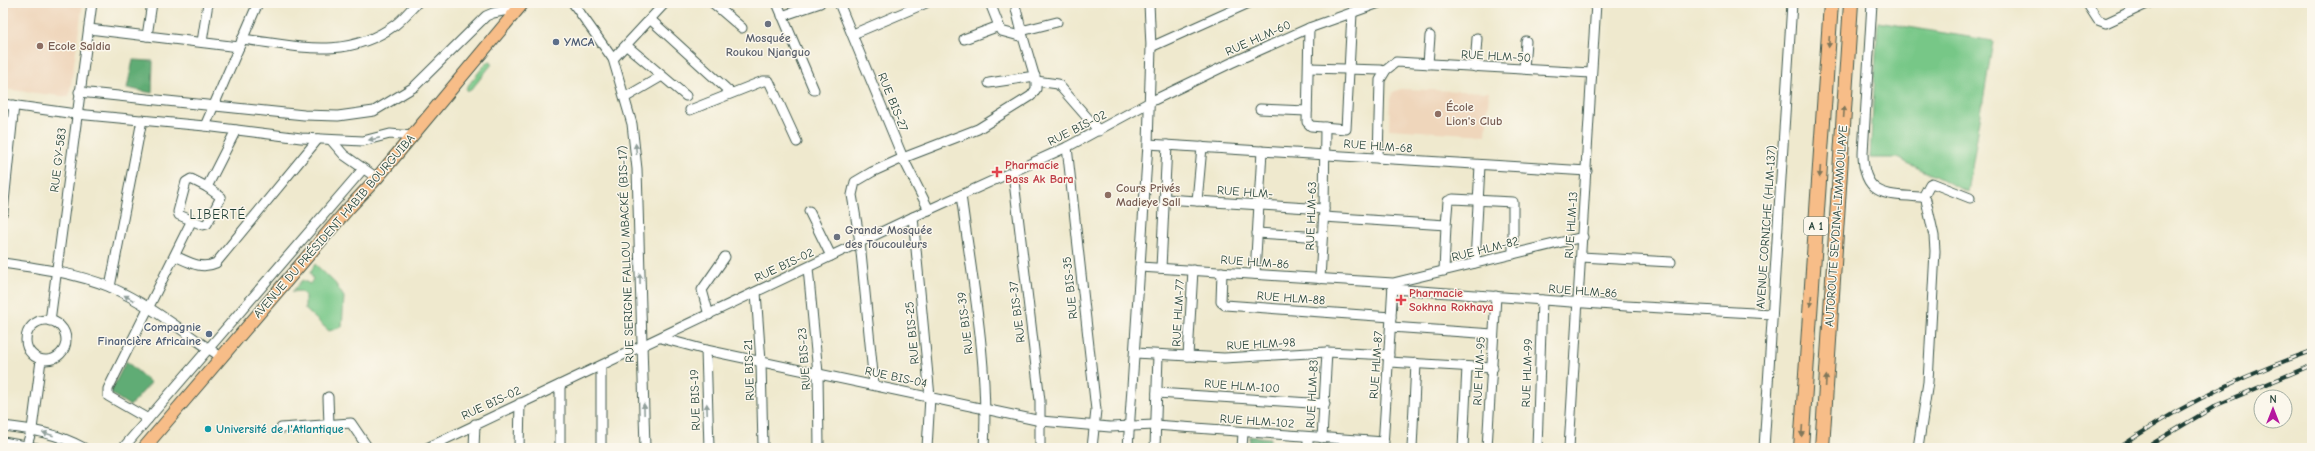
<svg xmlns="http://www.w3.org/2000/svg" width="2315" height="451" viewBox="0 0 2315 451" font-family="'Comic Neue',sans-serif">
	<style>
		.built { fill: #efd6bb }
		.green { fill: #77c787; stroke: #4b825e }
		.forest { fill: #61ac74; stroke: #407454 }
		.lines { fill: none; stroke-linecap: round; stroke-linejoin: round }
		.minor-casing { stroke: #3e574b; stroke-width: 11 }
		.major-casing { stroke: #3e574b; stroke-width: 14 }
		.highway-casing { stroke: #3e574b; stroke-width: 16 }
		.minor { stroke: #fff; stroke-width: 9 }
		.major { stroke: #f7bd88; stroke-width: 12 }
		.highway { stroke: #f7bd88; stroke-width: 14 }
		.rail-casing { stroke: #1f3d34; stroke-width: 4 }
		.rail { stroke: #fbf7ec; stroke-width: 2.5; stroke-dasharray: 8; stroke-linecap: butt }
		.oneway { fill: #80775a }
		.oneway2 { fill: #8f9e9a }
		.worship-dot { fill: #6b7280; stroke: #fbf7ec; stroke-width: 1.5 }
		.service-dot { fill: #5c6f8a; stroke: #fbf7ec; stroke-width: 1.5 }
		.education-dot { fill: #8d6e63; stroke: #fbf7ec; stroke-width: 1.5 }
		.health-dot { fill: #e0444e; stroke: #fbf7ec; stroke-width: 1.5 }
		.culture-dot { fill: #0f9aa8; stroke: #fbf7ec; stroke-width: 1.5 }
		.labels { text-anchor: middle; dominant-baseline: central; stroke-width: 3; stroke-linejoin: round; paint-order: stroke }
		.shield { fill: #fbf7ec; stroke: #61756b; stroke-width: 1 }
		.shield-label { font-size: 11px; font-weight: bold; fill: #1f3d34 }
		.worship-label { font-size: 12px; font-weight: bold; fill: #5b616d; stroke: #fbf7ec }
		.street-label { font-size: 12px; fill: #1f3d34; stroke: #fbf7ec }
		.service-label { font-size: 12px; font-weight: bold; fill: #4e5e75; stroke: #fbf7ec; text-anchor: start }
		.education-label { font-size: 12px; font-weight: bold; fill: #785e54; stroke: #fbf7ec; text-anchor: start }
		.health-label { font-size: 12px; font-weight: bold; fill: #be3a42; stroke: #fbf7ec; text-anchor: start }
		.culture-label { font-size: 12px; font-weight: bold; fill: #0d838f; stroke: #fbf7ec; text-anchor: start }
		.neighbourhood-label { font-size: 13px; letter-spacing: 1px; fill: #1f3d34; stroke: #fbf7ec }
	</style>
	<rect width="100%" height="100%" fill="#fbf7ec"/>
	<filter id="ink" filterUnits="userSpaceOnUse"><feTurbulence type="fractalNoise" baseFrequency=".025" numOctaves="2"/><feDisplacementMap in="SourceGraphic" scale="8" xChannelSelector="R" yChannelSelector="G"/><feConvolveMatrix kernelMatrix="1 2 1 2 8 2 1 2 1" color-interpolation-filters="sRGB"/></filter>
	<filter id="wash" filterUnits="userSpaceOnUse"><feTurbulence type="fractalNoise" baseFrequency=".012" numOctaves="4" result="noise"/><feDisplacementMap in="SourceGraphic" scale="16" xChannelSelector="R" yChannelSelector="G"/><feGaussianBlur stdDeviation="0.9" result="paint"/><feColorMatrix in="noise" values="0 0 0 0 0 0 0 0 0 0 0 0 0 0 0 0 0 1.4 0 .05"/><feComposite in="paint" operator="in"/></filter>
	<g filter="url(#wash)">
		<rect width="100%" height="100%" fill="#efe9ce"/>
		<!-- built -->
		<g class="built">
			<polygon points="3,3 83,3 69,97 3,89"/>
			<polygon points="1401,89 1489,92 1486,135 1389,129 1390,99 1393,92"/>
			<polygon points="1322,445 1380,448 1318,448"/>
		</g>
		<!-- green -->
		<g class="green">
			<polygon points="1878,22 1993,41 1968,192 1897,158 1870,158"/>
			<polygon points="491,61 492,64 471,90 468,91 466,88 487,62"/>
			<polygon points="315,264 335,283 344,297 342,327 329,331 305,309 305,295 300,291 292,292 302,280 310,284 313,279 310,273"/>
		</g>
		<!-- forest -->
		<g class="forest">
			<polygon points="133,60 153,61 152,93 127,88"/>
			<polygon points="126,361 151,383 130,406 110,393"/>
			<polygon points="1250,436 1271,438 1269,448 1245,448 1245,446 1249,445"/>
		</g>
	</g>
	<g filter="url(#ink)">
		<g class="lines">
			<!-- minor casing -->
			<g class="minor-casing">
				<g id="minor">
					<polyline points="573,3 613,59 632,124 637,169 645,448"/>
					<polyline points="713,3 742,28"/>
					<polyline points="777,3 814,90"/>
					<polyline points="839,3 903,158 929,210"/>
					<polyline points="990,3 1001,31 1023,37 1036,81 1058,84 1099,131"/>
					<path d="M1872 3 1863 153C1863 197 1887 195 1923 197L1926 200 1934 236 1935 251 1928 382 1918 448"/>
					<polyline points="2087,3 2098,20 2106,23 2149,3"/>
					<polyline points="1016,9 1023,37"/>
					<polyline points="782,16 820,3"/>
					<polyline points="651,20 731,93"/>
					<polyline points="1309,28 1307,122 1311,126 1346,129 1352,13"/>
					<polyline points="89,29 239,47"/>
					<polyline points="1021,31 1057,22"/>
					<polyline points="853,34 926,3"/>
					<polyline points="147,36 152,3"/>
					<path d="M242 39C298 46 346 61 395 25 403 19 410 10 417 3"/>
					<polyline points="964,39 999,26"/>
					<polyline points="202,42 208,3"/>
					<polyline points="627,46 686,96"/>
					<polyline points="1151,47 1249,3"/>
					<polyline points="613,59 665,3"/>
					<polyline points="1428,64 1430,36"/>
					<polyline points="1475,67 1477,38"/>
					<polyline points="1309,68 1381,70"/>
					<polyline points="1524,69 1526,41"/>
					<polyline points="989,83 1035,76"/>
					<polyline points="79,92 304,115 338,116 374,111 414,87 486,16 493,13 518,8"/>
					<polyline points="626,97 662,76"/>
					<polyline points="3,104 76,114 205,126 301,138 363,141 390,134 412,136"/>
					<polyline points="1260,109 1307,111"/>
					<polyline points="690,110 763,81 769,81 797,142"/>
					<polyline points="205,126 258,3"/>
					<polyline points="331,140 344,155 377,178"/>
					<polyline points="1148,144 1587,171"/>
					<polyline points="1067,147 1096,410 1092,448"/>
					<polyline points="1378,158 1380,80 1386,70 1396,62 1591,73"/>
					<polyline points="1013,173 1040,401 1040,448"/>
					<polygon points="191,179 207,187 221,197 207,224 203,225 179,215 178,212 186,182"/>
					<polyline points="207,187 236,130"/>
					<path d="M961 195C972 279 989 363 984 448"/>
					<polyline points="1923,197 1930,184 1932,183 1970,198"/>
					<polyline points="1165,199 1324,209"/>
					<polyline points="1197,201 1202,147"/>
					<polyline points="809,211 831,256"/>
					<polyline points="3,212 14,105"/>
					<polyline points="913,217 930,397 927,448"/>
					<polyline points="1324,217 1446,225 1444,271"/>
					<polyline points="1446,225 1448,201 1453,199 1513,202 1513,254"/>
					<polyline points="1257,233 1322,237"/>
					<path d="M175 256C189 262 201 270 216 263L318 139"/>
					<polyline points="1581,257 1671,262"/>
					<path d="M3 263C39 268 76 273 110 287 149 304 185 333 221 357"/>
					<polyline points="1475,263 1480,165"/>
					<polyline points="1140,267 1393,283 1583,237"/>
					<polyline points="808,268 818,373 819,448"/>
					<polyline points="1161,268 1167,145"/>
					<polyline points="1222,272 1221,302 1225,305 1391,317"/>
					<polyline points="1255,274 1262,151"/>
					<polyline points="1320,279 1324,209 1325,127"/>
					<polyline points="110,287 142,120"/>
					<polyline points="1393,289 1626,306 1772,314"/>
					<polyline points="756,292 761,362 763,448"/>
					<polyline points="709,315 702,290 725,257"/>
					<circle cx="46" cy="340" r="20"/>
					<polyline points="50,321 92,3"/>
					<polyline points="1391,327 1493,334"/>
					<polyline points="661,338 706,350 1041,421 1110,427 1155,425 1384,442"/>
					<polyline points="706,350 709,448"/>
					<polyline points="1135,353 1224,358 1327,352 1389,355"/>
					<polyline points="1188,356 1193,270"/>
					<polyline points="1389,362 1493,368"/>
					<polyline points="601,366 601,448"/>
					<polyline points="874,384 860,242 852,195 855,182 872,172 903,158 978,129 1031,96 1036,89 1036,81"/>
					<polyline points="560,385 560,448"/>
					<polyline points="1157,393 1325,404"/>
					<polyline points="328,397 329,425"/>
					<polyline points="148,419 108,396 108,389 192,220"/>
					<path d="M3 426C31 429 59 434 84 448"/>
					<polyline points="281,428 351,423 368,448"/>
					<polyline points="1322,438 1327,352"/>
					<polyline points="3,442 37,448"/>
					<polyline points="27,445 32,429 41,360"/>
					<polyline points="1383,447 1393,284"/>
					<polyline points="123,448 363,169"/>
					<polyline points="427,448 913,217 1067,147 1150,102 1231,63 1309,28 1379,3"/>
					<polyline points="474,448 475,424"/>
					<polyline points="519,448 520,403"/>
					<polyline points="1128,448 1148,144 1151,47 1149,3"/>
					<polyline points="1155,448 1158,355"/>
					<polyline points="1242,448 1243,433"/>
					<polyline points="1308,448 1308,437"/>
					<polyline points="1412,448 1416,363"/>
					<polyline points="1463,448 1467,367"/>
					<polyline points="1487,448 1496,296"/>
					<polyline points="1537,448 1542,300"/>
					<polyline points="1569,448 1596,3"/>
					<polyline points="1764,448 1792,3"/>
				</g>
			</g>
			<!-- major casing -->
			<g class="major-casing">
				<polyline id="major" points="144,448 347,210 377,178 523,3"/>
			</g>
			<!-- highway casing -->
			<g class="highway-casing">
				<g id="highway">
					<polyline points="1801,448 1831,3"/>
					<polyline points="1822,448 1851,3"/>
				</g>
			</g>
			<!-- minor -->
			<use href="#minor" class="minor"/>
			<!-- major -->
			<use href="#major" class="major"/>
			<!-- highway -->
			<use href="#highway" class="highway"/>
			<!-- rail casing -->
			<g class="rail-casing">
				<g id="rail">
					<path d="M2119 448C2178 406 2244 375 2312 351"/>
					<polyline points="2145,448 2217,405 2312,365"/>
				</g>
			</g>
			<!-- rail -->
			<use href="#rail" class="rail"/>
		</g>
		<!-- one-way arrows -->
		<defs><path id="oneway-solid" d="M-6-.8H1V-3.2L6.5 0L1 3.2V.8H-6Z"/></defs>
		<g class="oneway">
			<use href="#oneway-solid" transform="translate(1829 42) rotate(94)"/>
			<use href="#oneway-solid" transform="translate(1844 112) rotate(-86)"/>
			<use href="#oneway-solid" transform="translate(1820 172) rotate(94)"/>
			<use href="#oneway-solid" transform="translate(1811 301) rotate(94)"/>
			<use href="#oneway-solid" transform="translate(1826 381) rotate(-86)"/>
			<use href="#oneway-solid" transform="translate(1802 431) rotate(94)"/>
		</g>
		<g class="oneway2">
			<use href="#oneway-solid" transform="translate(374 139) rotate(169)"/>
			<use href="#oneway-solid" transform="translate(636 149) rotate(-95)"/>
			<use href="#oneway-solid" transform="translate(640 279) rotate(-91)"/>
			<use href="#oneway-solid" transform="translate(129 298) rotate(-151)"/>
			<use href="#oneway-solid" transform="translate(644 409) rotate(-92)"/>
			<use href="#oneway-solid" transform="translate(707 409) rotate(-92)"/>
			<use href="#oneway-solid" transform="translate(48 434) rotate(-162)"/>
		</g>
	</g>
	<!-- markers -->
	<g class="worship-dot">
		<circle cx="768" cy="24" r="4"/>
		<circle cx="837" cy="237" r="4"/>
	</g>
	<g class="service-dot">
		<circle cx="556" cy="42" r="4"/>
		<circle cx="209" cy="334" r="4"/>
	</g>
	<g class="education-dot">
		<circle cx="40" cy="46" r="4"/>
		<circle cx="1438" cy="114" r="4"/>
		<circle cx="1108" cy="195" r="4"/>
	</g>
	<g class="health-dot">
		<path d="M995 166h4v4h4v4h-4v4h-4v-4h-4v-4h4z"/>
		<path d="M1399 294h4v4h4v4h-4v4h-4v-4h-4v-4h4z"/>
	</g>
	<circle class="culture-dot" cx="208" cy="429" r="4"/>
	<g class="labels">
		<!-- shield labels -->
		<rect class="shield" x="1804" y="217" width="24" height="18" rx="3"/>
		<g class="shield-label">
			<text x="1816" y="226">A 1</text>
		</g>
		<!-- worship labels -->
		<g class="worship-label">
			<text x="768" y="38">Mosquée<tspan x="768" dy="14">Roukou Njanguo</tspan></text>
			<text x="845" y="230" text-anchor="start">Grande Mosquée<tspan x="845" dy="14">des Toucouleurs</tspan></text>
		</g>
		<!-- street labels -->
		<g class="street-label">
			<text transform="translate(1258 38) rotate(-24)">RUE HLM-60</text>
			<text transform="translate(1496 56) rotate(3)">RUE HLM-50</text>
			<text transform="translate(893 102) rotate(68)">RUE BIS-27</text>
			<text transform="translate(1077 128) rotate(-27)">RUE BIS-02</text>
			<text transform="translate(1378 146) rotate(4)">RUE HLM-68</text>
			<text transform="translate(58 160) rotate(-83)">RUE GY-583</text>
			<text transform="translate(1245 192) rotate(4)">RUE HLM-</text>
			<text transform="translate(1311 216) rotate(-88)">RUE HLM-63</text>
			<text transform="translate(1571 225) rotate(-86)">RUE HLM-13</text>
			<text transform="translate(334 226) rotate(-49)">AVENUE DU PRÉSIDENT HABIB BOURGUIBA</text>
			<text transform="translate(1836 226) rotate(-86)">AUTOROUTE SEYDINA-LIMAMOULAYE</text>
			<text transform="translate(1766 227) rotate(-86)">AVENUE CORNICHE (HLM-137)</text>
			<text transform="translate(1485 249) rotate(-14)">RUE HLM-82</text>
			<text transform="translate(626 254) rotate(-92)">RUE SERIGNE FALLOU MBACKÉ (BIS-17)</text>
			<text transform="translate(1255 262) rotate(4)">RUE HLM-86</text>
			<text transform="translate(784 265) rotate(-25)">RUE BIS-02</text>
			<text transform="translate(1070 288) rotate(-96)">RUE BIS-35</text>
			<text transform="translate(1583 291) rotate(4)">RUE HLM-86</text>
			<text transform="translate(1291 298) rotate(4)">RUE HLM-88</text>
			<text transform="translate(1017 312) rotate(-97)">RUE BIS-37</text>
			<text transform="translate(1178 313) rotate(-87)">RUE HLM-77</text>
			<text transform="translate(965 323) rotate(-97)">RUE BIS-39</text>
			<text transform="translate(912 333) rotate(-95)">RUE BIS-25</text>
			<text transform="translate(1261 344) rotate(-3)">RUE HLM-98</text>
			<text transform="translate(804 359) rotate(-94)">RUE BIS-23</text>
			<text transform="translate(1376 365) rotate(-86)">RUE HLM-87</text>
			<text transform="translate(749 370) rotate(-92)">RUE BIS-21</text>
			<text transform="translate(1479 371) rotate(-87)">RUE HLM-95</text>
			<text transform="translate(1527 373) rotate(-88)">RUE HLM-99</text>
			<text transform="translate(896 377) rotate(12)">RUE BIS-04</text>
			<text transform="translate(1242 386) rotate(4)">RUE HLM-100</text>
			<text transform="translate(1312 394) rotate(-87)">RUE HLM-83</text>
			<text transform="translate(695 400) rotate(-92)">RUE BIS-19</text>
			<text transform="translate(491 403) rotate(-25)">RUE BIS-02</text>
			<text transform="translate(1257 421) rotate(4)">RUE HLM-102</text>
		</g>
		<!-- service labels -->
		<g class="service-label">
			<text x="564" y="42">YMCA</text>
			<text x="201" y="327" text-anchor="end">Compagnie<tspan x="201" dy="14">Financière Africaine</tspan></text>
		</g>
		<!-- education labels -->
		<g class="education-label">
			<text x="48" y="46">Ecole Saldia</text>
			<text x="1446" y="107">École<tspan x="1446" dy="14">Lion's Club</tspan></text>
			<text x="1116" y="188">Cours Privés<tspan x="1116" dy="14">Madieye Sall</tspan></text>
		</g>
		<!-- health labels -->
		<g class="health-label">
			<text x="1005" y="165">Pharmacie<tspan x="1005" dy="14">Bass Ak Bara</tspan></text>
			<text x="1409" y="293">Pharmacie<tspan x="1409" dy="14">Sokhna Rokhaya</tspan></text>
		</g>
		<!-- culture labels -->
		<g class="culture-label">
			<text x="216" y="429">Université de l'Atlantique</text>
		</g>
		<!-- neighbourhood labels -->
		<g class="neighbourhood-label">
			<text x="218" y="214">LIBERTÉ</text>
		</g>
	</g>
	<!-- margin -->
	<rect width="2315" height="451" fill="none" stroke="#fbf7ec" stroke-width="16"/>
	<!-- north arrow -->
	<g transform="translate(2273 409)"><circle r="19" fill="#fbf7ec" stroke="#a3ada2"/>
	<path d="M0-3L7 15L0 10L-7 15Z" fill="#b5179e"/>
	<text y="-6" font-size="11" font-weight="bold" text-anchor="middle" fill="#1f3d34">N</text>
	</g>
</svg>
